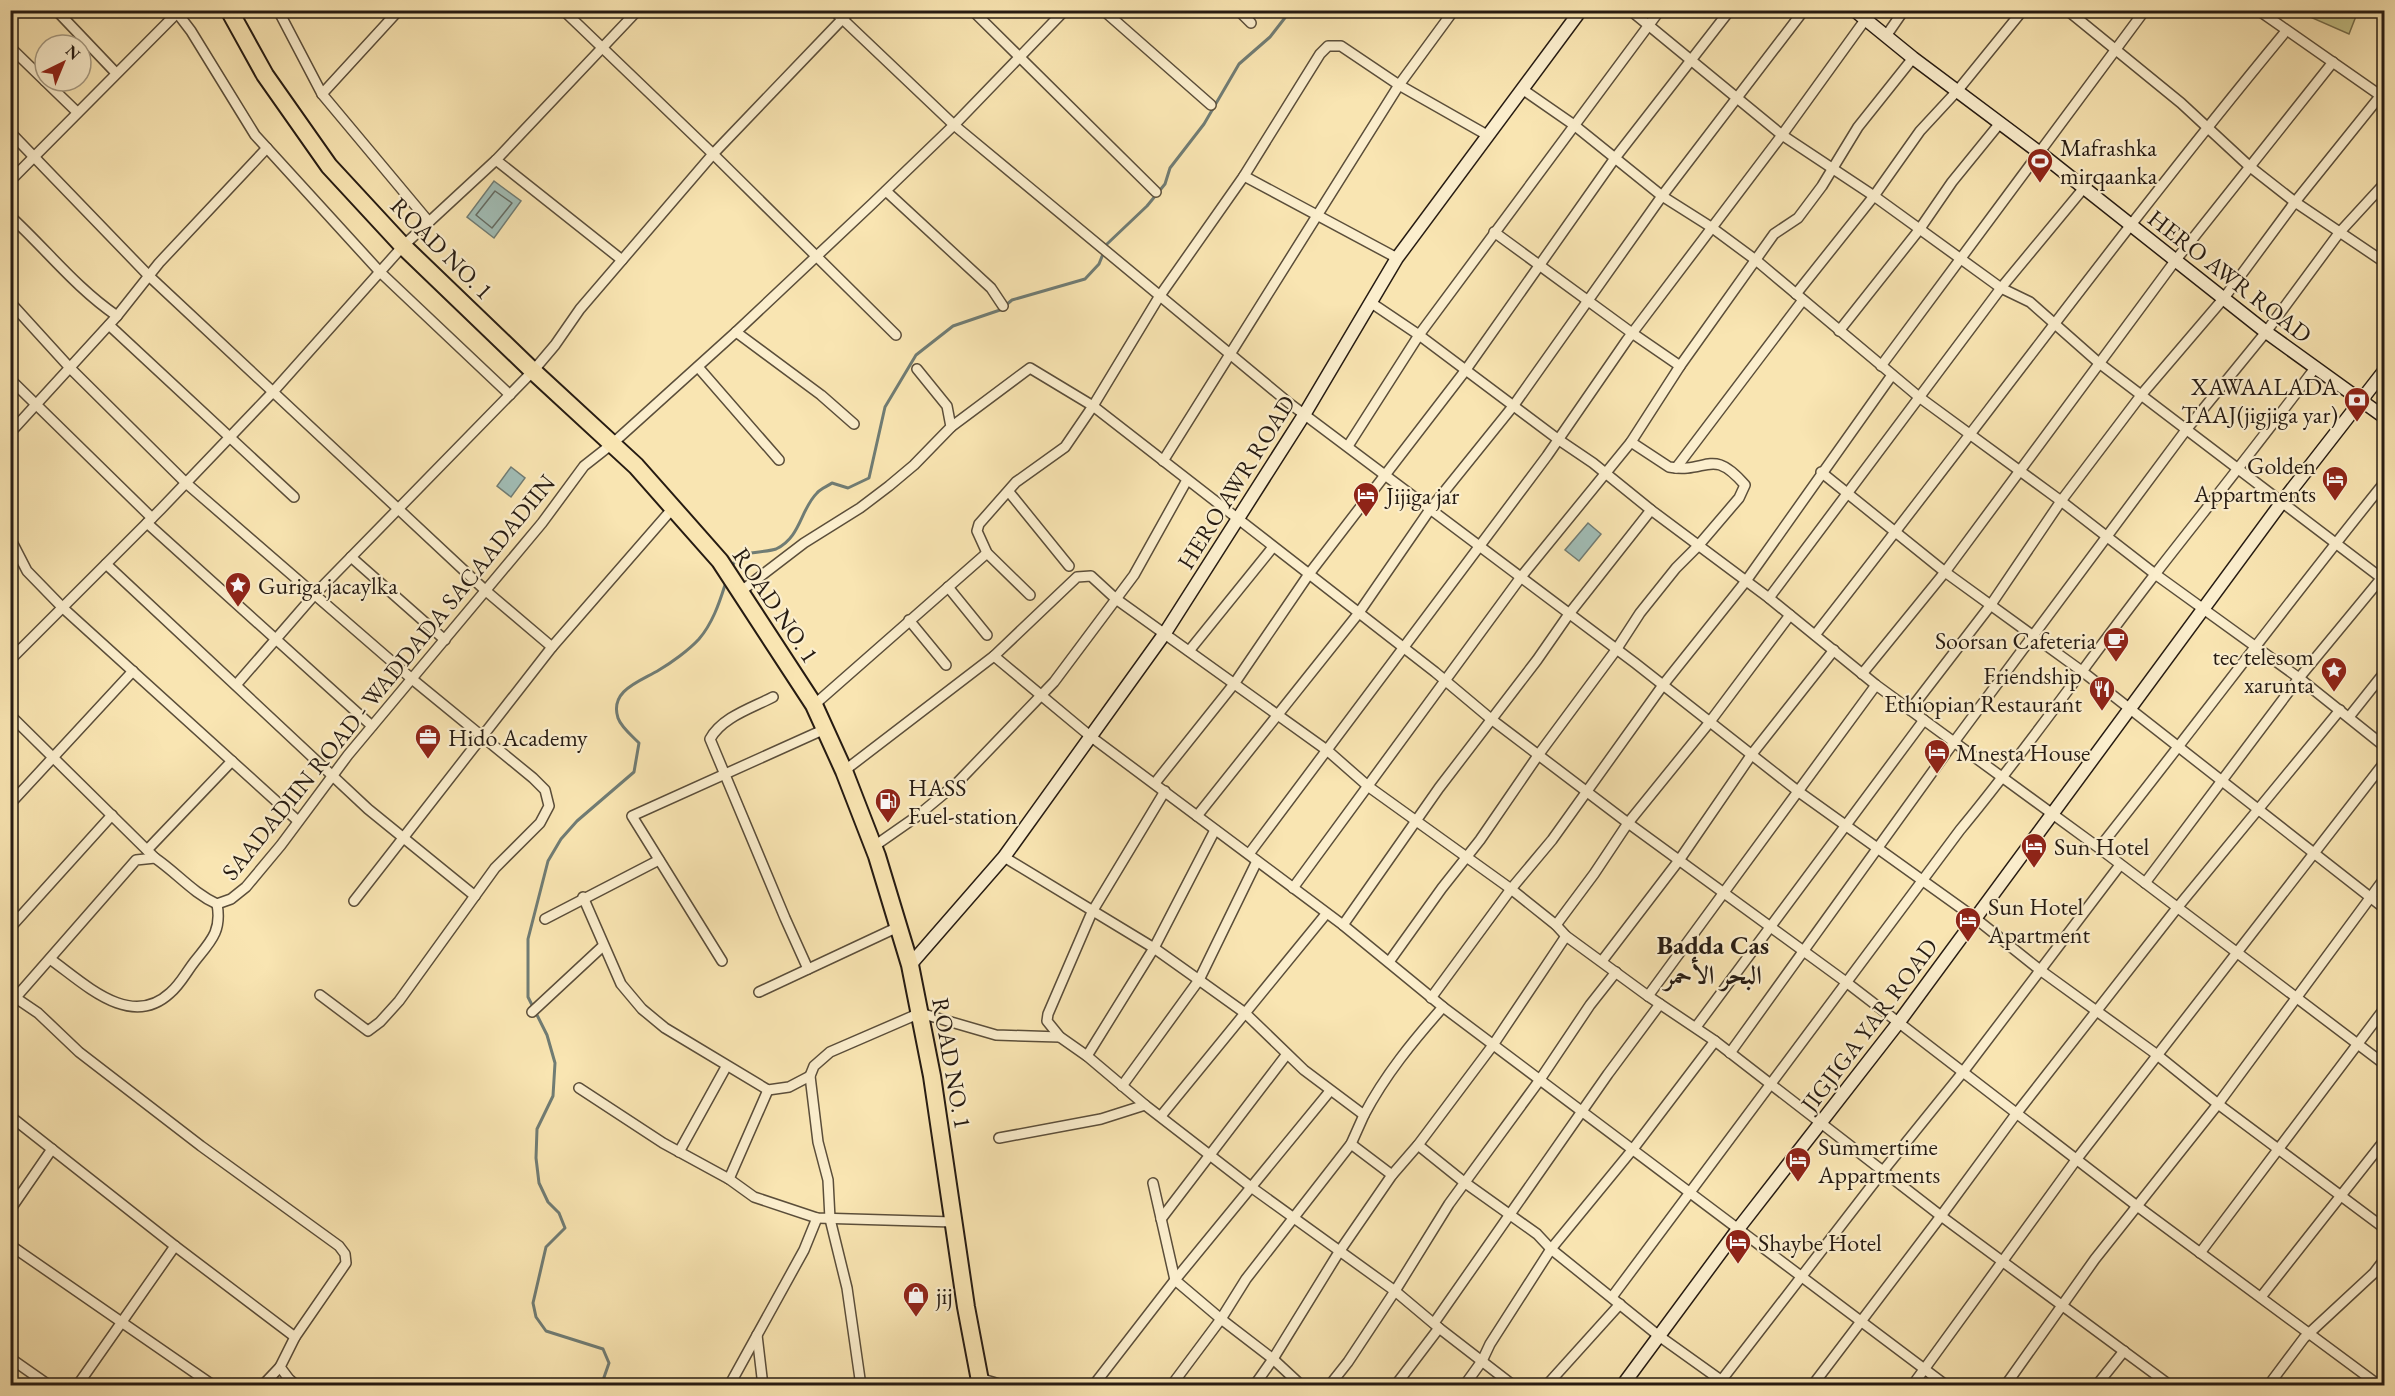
<svg xmlns="http://www.w3.org/2000/svg" width="2395" height="1396" viewBox="0 0 2395 1396" font-family="'EB Garamond',Amiri,serif">
	<style>
		.green { fill: #c4c287; stroke: #756e4c; stroke-width: 1.5 }
		.water { fill: #a1bdb6; stroke: #707c74; stroke-width: 1.5 }
		.lines { fill: none; stroke-linecap: round; stroke-linejoin: round }
		.shore { stroke: #646c64; stroke-width: 1.5 }
		.stream { stroke: #707c74; stroke-width: 3 }
		.street-casing { stroke: #5b4e3a; stroke-width: 12 }
		.secondary-casing { stroke: #261b12; stroke-width: 15 }
		.highway-casing { stroke: #261b12; stroke-width: 20 }
		.street { stroke: #fbeecd; stroke-width: 9 }
		.secondary { stroke: #fbeecd; stroke-width: 12 }
		.highway { stroke: #f9e5b2; stroke-width: 16 }
		.labels { text-anchor: middle; dominant-baseline: central; stroke-width: 4.5; stroke-linejoin: round; paint-order: stroke }
		.poi-label { font-size: 24px; fill: #261b12; stroke: #fbeecd; text-anchor: start }
		.street-label { font-size: 24px; fill: #261b12; stroke: #fbeecd }
		.neighbourhood-label { font-size: 26px; font-weight: bold; fill: #261b12; stroke: #fbeecd }
	</style>
	<rect width="100%" height="100%" fill="#f9e5b2"/>
	<filter id="stains"><feTurbulence type="fractalNoise" baseFrequency=".00333" numOctaves="4"/><feColorMatrix values="0 0 0 0 .2 0 0 0 0 .09 0 0 0 0 .02 0 0 0 .5 -.17"/></filter>
	<radialGradient id="worn" r=".72"><stop offset=".6" stop-color="#630" stop-opacity="0"/><stop offset="1" stop-color="#630" stop-opacity=".3"/></radialGradient>
	<!-- green -->
	<polygon class="green" points="2303,10 2358,10 2358,11 2349,34 2301,13"/>
	<!-- water -->
	<g class="water">
		<polygon points="494,181 521,201 494,238 467,217"/>
		<polygon points="511,467 525,478 511,497 497,486"/>
		<polygon points="1588,523 1601,534 1579,561 1565,550"/>
	</g>
	<g class="lines">
		<!-- shore -->
		<polygon class="shore" points="495,191 512,203 492,228 476,215"/>
		<!-- stream -->
		<g class="stream">
			<path d="M732 568 736 557 740 555C748 553 771 551 776 549 801 537 800 510 817 493 820 489 828 486 832 483L848 488 869 478 885 407 916 355 953 326 1000 310 1012 300 1085 279 1099 264 1107 244 1147 206 1165 184 1170 168 1204 124 1239 64 1270 37 1291 10"/>
			<path d="M601 1386 609 1363 603 1349 546 1331 536 1317 533 1303 546 1247 565 1228 559 1213 548 1202 539 1183 536 1158 537 1129 553 1096 555 1063 547 1035 528 997V939L548 861 561 839 577 821 634 772 639 743C632 736 621 727 618 718 609 690 641 681 659 670 671 663 689 650 699 639 712 624 719 604 725 585"/>
		</g>
		<!-- street casing -->
		<g class="street-casing">
			<g id="street">
				<polyline points="56,10 116,73"/>
				<polyline points="175,10 191,31 255,135 380,272 510,395"/>
				<polyline points="278,10 322,94 429,222"/>
				<polyline points="563,10 713,154 896,335"/>
				<polyline points="833,10 954,125 1289,403 1635,663 1799,792 1975,918 2040,970 2156,1054 2218,1104 2384,1228"/>
				<polyline points="972,10 1156,192"/>
				<polyline points="1103,10 1211,105"/>
				<polyline points="1238,10 1251,23"/>
				<polyline points="1630,10 1782,135 1874,196 2001,288 2030,302 2099,363 2384,580"/>
				<polyline points="2067,10 2181,103 2249,166 2295,202 2384,262"/>
				<polyline points="2258,10 2384,98"/>
				<polyline points="1886,36 1904,10"/>
				<polyline points="10,47 45,81"/>
				<polyline points="45,81 77,112"/>
				<polyline points="1522,89 1574,125 1662,196 1711,227 1757,261 1919,397 2061,501 2155,574 2299,678 2384,746"/>
				<polyline points="322,94 399,10"/>
				<polyline points="10,132 149,276 486,591 552,647"/>
				<polyline points="496,160 622,260"/>
				<polyline points="1244,176 1397,258"/>
				<polyline points="10,181 177,13"/>
				<polyline points="886,191 991,288 1003,306"/>
				<path d="M10 216C47 250 75 287 117 316"/>
				<polyline points="1494,232 1632,333 1680,366"/>
				<polyline points="1796,294 1874,196 1920,131 1958,90 2023,10"/>
				<polyline points="10,302 71,369 186,483 412,679 533,778 545,790 549,806 540,823 495,868 399,1001 380,1022 368,1031 320,995"/>
				<polyline points="1370,302 1419,335 1559,440 1593,463 1651,510 1769,598 1876,685 2099,848 2384,1064"/>
				<polyline points="109,325 294,497"/>
				<polyline points="1839,331 1919,230 1952,182 2000,123"/>
				<polyline points="736,332 821,395 854,424"/>
				<polyline points="1881,366 2145,10"/>
				<polyline points="698,367 779,460"/>
				<polyline points="10,379 152,518"/>
				<polyline points="951,427 1030,368 1093,406 1435,672 1491,719 1628,823 1846,982 2137,1206 2380,1386"/>
				<polyline points="10,433 117,316 159,263 267,148"/>
				<polyline points="1348,446 1419,335 1660,10"/>
				<polyline points="1163,461 1399,85 1454,10"/>
				<polyline points="1676,468 1803,300"/>
				<polyline points="1821,472 1945,572 2083,672 2384,908"/>
				<polyline points="1009,492 1069,566"/>
				<polyline points="147,523 372,726"/>
				<polyline points="10,538 27,571 63,608 298,821"/>
				<polyline points="351,557 445,640"/>
				<polyline points="106,564 368,809 475,896"/>
				<polyline points="948,587 987,635"/>
				<polyline points="740,592 804,543 860,508 889,486 914,465 951,427 947,406 917,369"/>
				<polyline points="1030,595 987,553 977,531 979,524 1016,482 1065,447 1093,406 1159,297 1244,176 1320,54 1328,46 1341,46 1399,85 1487,135"/>
				<polyline points="1769,598 2001,288 2083,189"/>
				<polyline points="909,620 946,665"/>
				<path d="M1815 635C1973 434 2123 228 2286 31"/>
				<polyline points="1189,651 1273,547"/>
				<polyline points="994,656 1090,736 1343,925 1443,1007 1947,1386"/>
				<polyline points="10,660 161,509 272,393 403,246 496,160 638,10"/>
				<polyline points="1862,674 1945,572 2175,261 2333,62"/>
				<polyline points="236,685 315,594 533,371 555,345 580,309 713,154 851,10"/>
				<path d="M773 697C752 708 722 717 710 739L785 918 808 969"/>
				<polyline points="814,705 987,553"/>
				<polyline points="1910,710 1990,606 2061,501 2142,394 2224,298 2295,202 2381,95"/>
				<polyline points="10,715 155,858"/>
				<polyline points="2349,717 2384,673"/>
				<polyline points="844,771 994,656 1077,577 1091,576 1116,599 1328,751 1369,787 1511,889 1556,925 1566,936 1648,996 1715,1041 1941,1216 2171,1386"/>
				<polyline points="1155,783 1234,684 1309,574 1465,371 1615,158 1730,10"/>
				<polyline points="1165,791 1092,912 1048,1014 1047,1021 1060,1037 1087,1056 1145,1105 1251,1187 1395,1291 1439,1328 1514,1386"/>
				<polyline points="10,804 133,671"/>
				<polyline points="1197,816 1358,614 1431,508 1514,405 1662,196 1804,10"/>
				<polyline points="873,847 916,817 957,783 1054,682 1134,575 1187,480"/>
				<path d="M2099 848C2195 727 2287 603 2384 483"/>
				<polyline points="147,850 232,761"/>
				<polyline points="1249,854 1547,456 1627,340 1782,135 1865,20"/>
				<path d="M1004 857 1154 948 1199 980 1245 1013 1304 1070 1364 1115C1385 1075 1413 1041 1443 1007"/>
				<polyline points="2145,883 2299,678 2384,575"/>
				<polyline points="1293,888 1521,577 1631,442 1680,366 1774,234 1798,218 1822,186 1858,127 1913,58"/>
				<polyline points="583,897 621,984 642,1009 665,1028 768,1090 789,1087 810,1076"/>
				<polyline points="354,901 552,647 673,508"/>
				<polyline points="545,919 659,860"/>
				<polyline points="1343,925 1439,788 1537,660 1569,614 1651,510"/>
				<polyline points="1556,925 1594,874 1628,823 1709,723 1790,615"/>
				<polyline points="10,928 112,815"/>
				<path d="M50 959C84 983 130 1030 170 993 180 985 187 971 195 961 211 941 222 931 217 904"/>
				<polyline points="722,961 632,816 825,729"/>
				<polyline points="1602,961 1680,859 1752,754 1834,650"/>
				<path d="M1389 962 1442 888 1480 840 1539 754 1616 650 1640 613 1676 568 1698 546 1739 498 1745 485C1711 446 1708 474 1669 467L1631 442"/>
				<polyline points="759,992 898,927"/>
				<polyline points="10,994 38,1013 79,1052 201,1146 339,1246 345,1254 346,1263 295,1337 280,1367 289,1379 297,1386"/>
				<polyline points="1648,996 1876,685"/>
				<polyline points="1431,998 1511,889 1552,840 1663,685 1746,581 1892,375"/>
				<path d="M10 1004 136 860 155 858C177 873 193 893 217 904L231 899 246 887 281 845 348 755 542 523 584 466 612 444 736 332 872 204 954 125 1065 10"/>
				<polyline points="532,1012 603,946"/>
				<polyline points="1696,1027 1924,720"/>
				<polyline points="1730,1053 1954,742 2186,430 2266,332 2339,233 2384,184"/>
				<polyline points="1087,1056 1154,948 1215,830"/>
				<polyline points="1122,1086 1199,980 1257,861"/>
				<polyline points="579,1088 663,1143 729,1179 754,1197 817,1218 953,1222"/>
				<polyline points="10,1116 175,1246 295,1337"/>
				<polyline points="1161,1116 1326,914"/>
				<polyline points="999,1138 1101,1119 1145,1105"/>
				<polyline points="1351,1144 1392,1175"/>
				<polyline points="1418,1145 1464,1182 1537,1234 1551,1249 1659,1336 1729,1386"/>
				<polyline points="679,1152 726,1067"/>
				<polyline points="729,1179 768,1090"/>
				<polyline points="1153,1183 1175,1280 1221,1319 1171,1386"/>
				<polyline points="10,1210 52,1149"/>
				<polyline points="1161,1219 1287,1054"/>
				<polyline points="10,1245 214,1386"/>
				<polyline points="2200,1253 2384,1009"/>
				<path d="M1612 1297 1960 830C2029 747 2090 658 2156 573 2209 505 2263 438 2315 368"/>
				<polyline points="2261,1297 2384,1141"/>
				<polyline points="1434,1323 1608,1074 1660,1004"/>
				<polyline points="757,1335 763,1386"/>
				<polyline points="10,1358 50,1386"/>
				<polyline points="979,1378 1006,1386"/>
				<polyline points="77,1386 175,1246"/>
				<polyline points="262,1386 280,1367"/>
				<polyline points="729,1386 804,1250 817,1218"/>
				<polyline points="861,1386 847,1288 830,1219 828,1180 818,1142 810,1076 814,1066 830,1052 920,1013 996,1035 1060,1037"/>
				<polyline points="1093,1386 1175,1280 1330,1091"/>
				<polyline points="1254,1386 1273,1359 1339,1252 1392,1175 1418,1145 1493,1045 1566,936"/>
				<polyline points="1302,1386 1273,1359 1221,1319 1246,1279 1351,1144 1364,1115"/>
				<polyline points="1329,1386 1348,1362 1395,1291 1449,1204 1539,1081 1590,1005 1616,972"/>
				<polyline points="1395,1386 1439,1328"/>
				<polyline points="1464,1386 1482,1361 1490,1344 1551,1249 1633,1149 1715,1041"/>
				<polyline points="1546,1386 1620,1304"/>
				<polyline points="1717,1386 1883,1171 1963,1072 2120,865"/>
				<polyline points="1812,1386 1941,1216 2016,1114 2177,908 2340,710"/>
				<polyline points="1912,1386 2076,1160 2384,763"/>
				<polyline points="2005,1386 2095,1259 2218,1104 2384,879"/>
				<polyline points="2096,1386 2124,1351"/>
				<polyline points="2268,1386 2304,1338 2374,1273 2384,1260"/>
			</g>
		</g>
		<!-- secondary casing -->
		<g class="secondary-casing">
			<g id="secondary">
				<polyline points="1854,10 1913,58 2040,153 2266,332 2384,417"/>
				<polyline points="910,965 1004,857 1165,633 1304,415 1397,258 1581,10"/>
				<polyline points="1622,1386 1738,1229 1899,1022 2282,502 2384,371"/>
			</g>
		</g>
		<!-- highway casing -->
		<g class="highway-casing">
			<polyline id="highway" points="229,10 265,75 329,166 403,246 533,371 636,466 720,561 814,705 844,771 877,856 910,965 932,1076 966,1307 981,1386"/>
		</g>
		<!-- street -->
		<use href="#street" class="street"/>
		<!-- secondary -->
		<use href="#secondary" class="secondary"/>
		<!-- highway -->
		<use href="#highway" class="highway"/>
	</g>
	<!-- icons -->
	<defs>
		<g id="stadium-pin" transform="scale(1.35)"><path d="M0 17L-7.5 6A9.5 9.5 0 1 1 7.5 6Z" fill="#8f2418" stroke="#fbeecd"/><path d="M0-5a6.5 5 0 1 0 0 10a6.5 5 0 1 0 0-10ZM-3.5-1.8h7v3.6h-7Z" fill="#fff"/></g>
		<g id="bank-pin" transform="scale(1.35)"><path d="M0 17L-7.5 6A9.5 9.5 0 1 1 7.5 6Z" fill="#8f2418" stroke="#fbeecd"/><path d="M-6-4H6V4H-6ZM0-2.3a2.3 2.3 0 1 0 0 4.6a2.3 2.3 0 1 0 0-4.6Z" fill="#fff"/></g>
		<g id="hotel-pin" transform="scale(1.35)"><path d="M0 17L-7.5 6A9.5 9.5 0 1 1 7.5 6Z" fill="#8f2418" stroke="#fbeecd"/><path d="M-6-4.5h1.5V1H6V5H4.5V3h-9V5H-6ZM-4 0a1.8 1.8 0 1 1 3.6 0ZM.5 0V-2.5h3Q6-2.5 6 0Z" fill="#fff"/></g>
		<g id="sight-pin" transform="scale(1.35)"><path d="M0 17L-7.5 6A9.5 9.5 0 1 1 7.5 6Z" fill="#8f2418" stroke="#fbeecd"/><path d="M0-6L1.8-2.2L6-1.7L2.9 1.2L3.7 5.4L0 3.3L-3.7 5.4L-2.9 1.2L-6-1.7L-1.8-2.2Z" fill="#fff"/></g>
		<g id="cafe-pin" transform="scale(1.35)"><path d="M0 17L-7.5 6A9.5 9.5 0 1 1 7.5 6Z" fill="#8f2418" stroke="#fbeecd"/><path d="M-5.5-4.5H6V0H3Q3 3.5 0 3.5H-2.5Q-5.5 3.5-5.5 0ZM3-3.2v2h1.7v-2ZM-6 4.5H4V6H-6Z" fill="#fff"/></g>
		<g id="restaurant-pin" transform="scale(1.35)"><path d="M0 17L-7.5 6A9.5 9.5 0 1 1 7.5 6Z" fill="#8f2418" stroke="#fbeecd"/><path d="M-5-6h1v4h1v-4h1v4h1v-4h1v5L-1.5 .5V6h-2V.5L-5-1ZM5-6V6H3V1.5H1.5Q1.5-4 5-6Z" fill="#fff"/></g>
		<g id="office-pin" transform="scale(1.35)"><path d="M0 17L-7.5 6A9.5 9.5 0 1 1 7.5 6Z" fill="#8f2418" stroke="#fbeecd"/><path d="M-6-3h4V-5.5h4V-3h4V5H-6ZM-1-4.5V-3h2v-1.5ZM-6 0V1H6V0Z" fill="#fff"/></g>
		<g id="fuel-pin" transform="scale(1.35)"><path d="M0 17L-7.5 6A9.5 9.5 0 1 1 7.5 6Z" fill="#8f2418" stroke="#fbeecd"/><path d="M-5.5-6h7V0h2V4h1.3V-2.5L3-4.5l.8-.8L6-3V5H2.5V1h-1V6h-7ZM-4.2-4.7v3.2H.2V-4.7Z" fill="#fff"/></g>
		<g id="shop-pin" transform="scale(1.35)"><path d="M0 17L-7.5 6A9.5 9.5 0 1 1 7.5 6Z" fill="#8f2418" stroke="#fbeecd"/><path d="M-5-2.5h2.3a2.7 3.5 0 0 1 5.4 0H5L5.5 6h-11ZM-1.5-2.5h3a1.5 2.3 0 0 0-3 0Z" fill="#fff"/></g>
	</defs>
	<g fill-rule="evenodd">
		<use href="#stadium-pin" x="2040" y="161"/>
		<use href="#bank-pin" x="2357" y="400"/>
		<use href="#hotel-pin" x="2335" y="479"/>
		<use href="#hotel-pin" x="1366" y="495"/>
		<use href="#sight-pin" x="238" y="585"/>
		<use href="#cafe-pin" x="2116" y="640"/>
		<use href="#sight-pin" x="2334" y="670"/>
		<use href="#restaurant-pin" x="2102" y="689"/>
		<use href="#office-pin" x="428" y="737"/>
		<use href="#hotel-pin" x="1937" y="752"/>
		<use href="#fuel-pin" x="888" y="801"/>
		<use href="#hotel-pin" x="2034" y="846"/>
		<use href="#hotel-pin" x="1968" y="920"/>
		<use href="#hotel-pin" x="1798" y="1160"/>
		<use href="#hotel-pin" x="1738" y="1242"/>
		<use href="#shop-pin" x="916" y="1295"/>
	</g>
	<g class="labels">
		<!-- poi labels -->
		<g class="poi-label">
			<text x="2060" y="147">Mafrashka<tspan x="2060" dy="28">mirqaanka</tspan></text>
			<text x="2338" y="386" text-anchor="end">XAWAALADA<tspan x="2338" dy="28">TAAJ(jigjiga yar)</tspan></text>
			<text x="2316" y="465" text-anchor="end">Golden<tspan x="2316" dy="28">Appartments</tspan></text>
			<text x="1386" y="495">Jijiga jar</text>
			<text x="258" y="585">Guriga jacaylka</text>
			<text x="2096" y="640" text-anchor="end">Soorsan Cafeteria</text>
			<text x="2314" y="656" text-anchor="end">tec telesom<tspan x="2314" dy="28">xarunta</tspan></text>
			<text x="2082" y="675" text-anchor="end">Friendship<tspan x="2082" dy="28">Ethiopian Restaurant</tspan></text>
			<text x="448" y="737">Hido Academy</text>
			<text x="1956" y="752">Mnesta House</text>
			<text x="908" y="787">HASS<tspan x="908" dy="28">Fuel-station</tspan></text>
			<text x="2054" y="846">Sun Hotel</text>
			<text x="1988" y="906">Sun Hotel<tspan x="1988" dy="28">Apartment</tspan></text>
			<text x="1818" y="1146">Summertime<tspan x="1818" dy="28">Appartments</tspan></text>
			<text x="1758" y="1242">Shaybe Hotel</text>
			<text x="936" y="1295">jij</text>
		</g>
		<!-- street labels -->
		<g class="street-label">
			<text transform="translate(442 248) rotate(45)">ROAD NO. 1</text>
			<text transform="translate(2230 276) rotate(38)">HERO AWR ROAD</text>
			<text transform="translate(1236 482) rotate(-58)">HERO AWR ROAD</text>
			<text transform="translate(776 605) rotate(56)">ROAD NO. 1</text>
			<text transform="translate(388 677) rotate(-51)">SAADADIIN ROAD - WADDADA SACAADADIIN</text>
			<text transform="translate(1869 1025) rotate(-53)">JIGJIGA YAR ROAD</text>
			<text transform="translate(952 1063) rotate(80)">ROAD NO. 1</text>
		</g>
		<!-- neighbourhood labels -->
		<g class="neighbourhood-label">
			<text x="1713" y="945">Badda Cas<tspan x="1713" dy="30">البحر الأحمر</tspan></text>
		</g>
	</g>
	<!-- margin -->
	<rect width="2395" height="1396" fill="none" stroke="#f9e5b2" stroke-width="36"/>
	<rect x="12" y="12" width="2371" height="1372" fill="none" stroke="#261b12" stroke-width="3"/>
	<rect x="18" y="18" width="2359" height="1360" fill="none" stroke="#261b12" stroke-width="1.5"/>
	<!-- north arrow -->
	<g transform="translate(63 63) rotate(43)"><circle r="28" fill="#fbeecd" stroke="#a69a82" stroke-width="1.5"/>
	<path d="M0-4.5L10 22L0 15L-10 22Z" fill="#8f2418"/>
	<text y="-9" font-size="16" font-weight="bold" text-anchor="middle" fill="#261b12">N</text>
	</g>
	<rect width="100%" height="100%" filter="url(#stains)"/>
	<rect width="100%" height="100%" fill="url(#worn)"/>
</svg>
